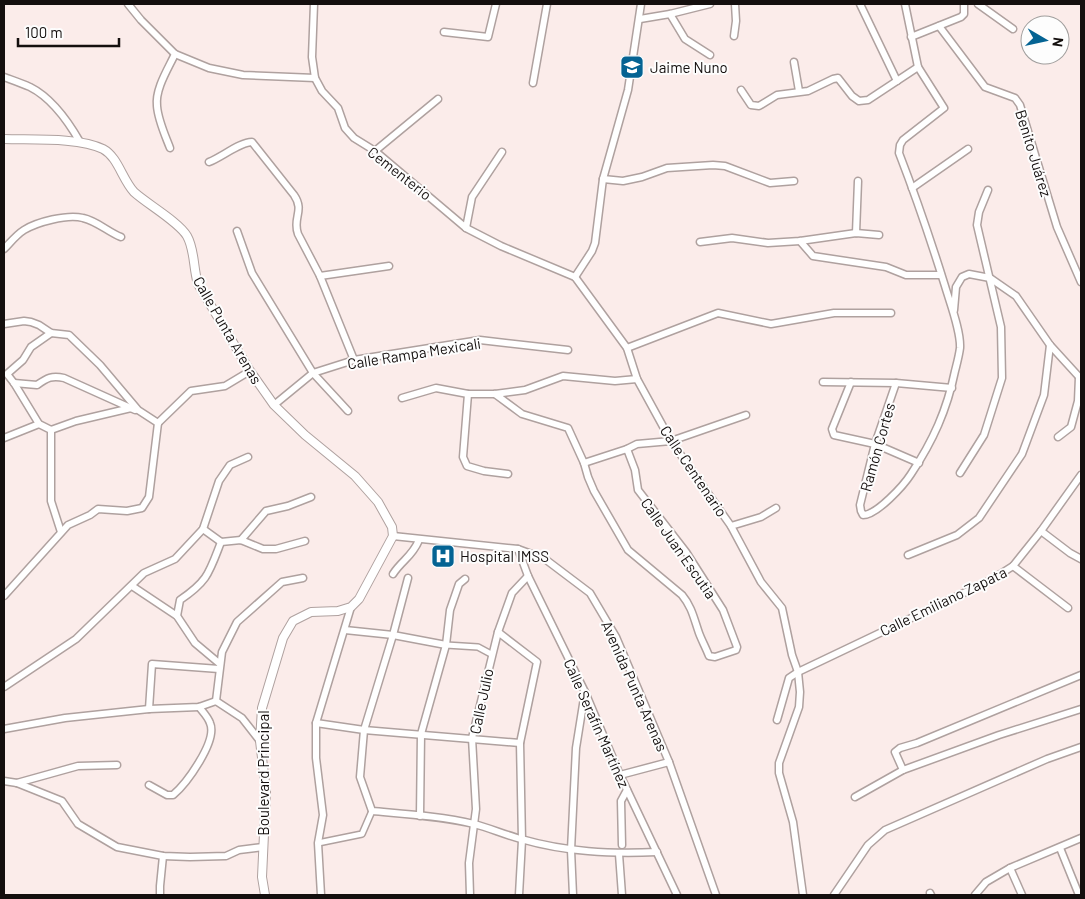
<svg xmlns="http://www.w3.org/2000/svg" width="1085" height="899" viewBox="0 0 1085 899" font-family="Barlow,sans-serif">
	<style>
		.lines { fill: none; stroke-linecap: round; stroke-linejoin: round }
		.pedestrian-casing { stroke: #afa19f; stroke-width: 8 }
		.minor-casing { stroke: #afa19f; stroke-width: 9 }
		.tertiary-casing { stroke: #afa19f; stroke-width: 10 }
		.pedestrian { stroke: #fff; stroke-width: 5 }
		.minor { stroke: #fff; stroke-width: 6 }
		.tertiary { stroke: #fff; stroke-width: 8 }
		.labels { text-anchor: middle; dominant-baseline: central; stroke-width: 4; stroke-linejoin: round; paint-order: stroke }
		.poi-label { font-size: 15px; fill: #140f0e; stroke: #fdfdfd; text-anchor: start }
		.street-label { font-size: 15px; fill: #140f0e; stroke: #fdfdfd }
	</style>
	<rect width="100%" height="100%" fill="#fbecea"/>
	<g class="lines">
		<!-- pedestrian casing -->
		<g class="pedestrian-casing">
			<g id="pedestrian">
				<polyline points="446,645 478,647 491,654"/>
				<polyline points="318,843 362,834 372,811"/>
			</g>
		</g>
		<!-- minor casing -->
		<g class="minor-casing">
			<g id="minor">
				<polyline points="128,4 141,20 175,54 209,68 243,75 315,78"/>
				<polyline points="314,4 312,57 315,78 322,91 338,108 345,128 354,138 375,151 466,228 501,246 575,277"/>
				<polyline points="860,4 897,81"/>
				<polyline points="978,4 1013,29"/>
				<polyline points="670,14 685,39 710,55"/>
				<polyline points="640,19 670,14 710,4"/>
				<polyline points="939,26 985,87 1015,98 1020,105 1057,227 1081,282"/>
				<polyline points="444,32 488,37 496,4"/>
				<polyline points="734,36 736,21 735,4"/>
				<polyline points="911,37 961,17 964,14 964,4"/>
				<polyline points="794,62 799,91"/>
				<path d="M4 77C12 80 21 83 30 87 52 98 68 121 80 142"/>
				<polyline points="533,83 547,4"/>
				<polyline points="741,90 751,105 759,106 777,95 808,91 833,79 838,78 852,96 859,101 868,100 918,67"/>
				<path d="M170 148C165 135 158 120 157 106 155 89 168 69 175 54"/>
				<polyline points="375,151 438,99"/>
				<path d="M209 162C222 157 240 142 252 142L294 195C305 211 292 218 298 234L320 276 354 360"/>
				<polyline points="603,179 623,181 642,177 667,168 713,165 725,166 770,183 794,181"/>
				<polyline points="912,188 968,149"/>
				<polyline points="466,228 472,197 502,152"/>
				<polyline points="237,231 252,273 313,373 348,411"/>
				<polyline points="856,233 858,181"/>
				<polyline points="800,241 813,256 886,267 906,275 941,275"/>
				<polyline points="700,242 732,238 768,243 800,241 856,233 879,235"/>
				<path d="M4 249C10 243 16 235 24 230 37 222 67 214 83 218 97 221 108 232 121 237"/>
				<polyline points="320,276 389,266"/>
				<polyline points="575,277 627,348 637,379 671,441 731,526 761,582 782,608 792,655 798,672 800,692 799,707 779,763 779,773 793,822 803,895"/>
				<polyline points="575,277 592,251 595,243 603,179 628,90 641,4"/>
				<polyline points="954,310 956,287 962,277 969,274 990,278 1016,296 1050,345 1081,379"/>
				<polyline points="4,324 24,321 31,322 39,325 51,333 69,335 100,365 138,410 158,423"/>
				<polyline points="51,333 31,347 23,360 7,374 14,383 39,424 51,430 51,501 61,532"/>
				<polyline points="627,348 718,313 771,324 834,313 891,313"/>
				<polyline points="823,382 896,383 952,388"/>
				<polyline points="851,382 832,429 834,435 875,444 919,463"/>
				<path d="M14 383 37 385C47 378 52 375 64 378L135 410"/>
				<path d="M896 383 875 444 860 505 861 511 863 515C877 515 904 485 911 474 933 441 947 410 955 371 957 363 959 356 960 348 961 331 950 303 945 286 931 241 916 197 899 153L900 145 903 140 944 108 918 67 905 4"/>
				<polyline points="468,394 463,457 467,466 484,471 508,474"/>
				<path d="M495 394 522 414 568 428 584 463 588 477 594 491 628 550 682 595C692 607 694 619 699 633 702 641 706 648 709 656L715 657 736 650 737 647 723 610 686 552 638 490 635 470 627 449"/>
				<polyline points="402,398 436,388 468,394 495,394 525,390 563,376 615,381 637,379"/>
				<polyline points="274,405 313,373 354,360 480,340 568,350"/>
				<polyline points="158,423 191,391 225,386 250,371"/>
				<polyline points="51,430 76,421 131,408"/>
				<polyline points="1058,437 1071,427 1078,401 1079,377"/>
				<polyline points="4,438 39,424"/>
				<polyline points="584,463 627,449 637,444 671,441 746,415"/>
				<polyline points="960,473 984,435 1002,378 1001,327 977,225 979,212 988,190"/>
				<polyline points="731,526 761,517 776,508"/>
				<polyline points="203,529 221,542 241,540 263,549 276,549 305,541"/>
				<polyline points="1041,531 1070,553 1081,559"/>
				<polyline points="393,536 518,549 545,559 590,593 616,637 669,762 716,895"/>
				<polyline points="241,540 266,511 288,506 311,497"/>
				<polyline points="518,549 528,576 585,692 620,775 677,895"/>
				<polyline points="908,555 957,535 979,518 1022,454 1044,395 1050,345"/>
				<polyline points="1013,566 1068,608"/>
				<path d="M393 574C402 560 412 557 419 540"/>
				<path d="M408 578 393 635 364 730 360 777 372 811C405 814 441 816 474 824 490 828 505 835 521 839 566 852 610 854 657 852"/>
				<polyline points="132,586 177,616 195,643 220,664"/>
				<polyline points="4,596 68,525 90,515 98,509 127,511 142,508 149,497 158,423"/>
				<path d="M177 616 180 600C208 581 209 573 221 542"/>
				<polyline points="345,630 393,635 446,645"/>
				<polyline points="498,632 537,662 520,743 522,840 519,895"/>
				<polyline points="4,687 76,639 144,573 175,559 203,529 219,481 230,465 248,457"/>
				<polyline points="216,701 222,652 237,622 282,582 303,578"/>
				<polyline points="149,709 152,664 219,669"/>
				<polyline points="777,720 789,678 798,672 991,580 1013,566 1041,531 1081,475"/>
				<polyline points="316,723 364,730 520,743"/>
				<polyline points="4,729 65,718 149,709 199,707 216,701 242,718 260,741"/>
				<polyline points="903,770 895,752 900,748 917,743 1081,675"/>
				<polyline points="620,775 669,762"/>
				<polyline points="4,781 17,783 62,801 78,824 117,847 163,856 190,857 226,856 239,850 263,847"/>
				<polyline points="17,783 78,766 117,765"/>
				<path d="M149 785 167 795H173C186 784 218 741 210 723 208 717 203 712 199 707"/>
				<polyline points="855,797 903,770 999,735 1081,709"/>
				<polyline points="420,816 421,734 446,645 450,610 459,584 465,579"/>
				<polyline points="622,845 621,801 627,790"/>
				<polyline points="1060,848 1079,895"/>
				<polyline points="619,854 622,895"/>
				<polyline points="1010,868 1022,895"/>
				<polyline points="930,893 931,895"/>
				<polyline points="160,895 160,886 163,856"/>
				<polyline points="321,895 318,843 323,815 316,758 316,723 351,607"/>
				<polyline points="470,895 469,863 476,809 472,738 498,632 512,593 528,576"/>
				<polyline points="573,895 571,850 576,748 585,692"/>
				<polyline points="834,895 868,845 885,830 1047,759 1081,747"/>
				<polyline points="975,895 986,882 1010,868 1081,838"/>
			</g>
		</g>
		<!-- tertiary casing -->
		<g class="tertiary-casing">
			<path id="tertiary" d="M4 139C31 140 79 137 103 149 118 157 122 179 134 192 147 204 179 222 187 236 195 250 193 268 198 284L250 371 274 405 305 435 355 476 378 502 392 527 393 536 359 599 351 607 338 611 311 612 293 621 283 638 262 708 260 741 266 791 262 877 265 895"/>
		</g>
		<!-- pedestrian -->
		<use href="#pedestrian" class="pedestrian"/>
		<!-- minor -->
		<use href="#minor" class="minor"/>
		<!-- tertiary -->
		<use href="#tertiary" class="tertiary"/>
	</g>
	<!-- icons -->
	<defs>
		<g id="school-square" transform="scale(1.25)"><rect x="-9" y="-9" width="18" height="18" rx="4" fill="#046393" stroke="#fdfdfd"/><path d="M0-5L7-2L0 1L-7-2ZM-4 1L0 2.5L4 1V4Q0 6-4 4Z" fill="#fff"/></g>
		<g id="hospital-square" transform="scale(1.25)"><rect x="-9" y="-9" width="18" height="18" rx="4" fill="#046393" stroke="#fdfdfd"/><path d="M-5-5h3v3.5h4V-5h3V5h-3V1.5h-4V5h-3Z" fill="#fff"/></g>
	</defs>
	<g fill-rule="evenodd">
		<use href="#school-square" x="632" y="67"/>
		<use href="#hospital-square" x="443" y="556"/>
	</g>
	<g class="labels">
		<!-- poi labels -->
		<g class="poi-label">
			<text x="650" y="67">Jaime Nuno</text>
			<text x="460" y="556">Hospital IMSS</text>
		</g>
		<!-- street labels -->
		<g class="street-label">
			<text transform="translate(1034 153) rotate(73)">Benito Juárez</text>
			<text transform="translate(400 173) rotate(38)">Cementerio</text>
			<text transform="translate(228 330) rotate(60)">Calle Punta Arenas</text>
			<text transform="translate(414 353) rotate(-9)">Calle Rampa Mexicali</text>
			<text transform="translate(877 447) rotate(-74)">Ramón Cortes</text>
			<text transform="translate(694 471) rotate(56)">Calle Centenario</text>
			<text transform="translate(679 548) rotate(55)">Calle Juan Escutia</text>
			<text transform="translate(943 601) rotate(-26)">Calle Emiliano Zapata</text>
			<text transform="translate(635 686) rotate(66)">Avenida Punta Arenas</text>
			<text transform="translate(481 701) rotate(-78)">Calle Julio</text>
			<text transform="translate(597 723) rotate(66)">Calle Serafín Martínez</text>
			<text transform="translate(263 773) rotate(-90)">Boulevard Principal</text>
		</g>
	</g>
	<!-- border -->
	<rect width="1085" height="899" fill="none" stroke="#140f0e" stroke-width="10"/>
	<!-- north arrow -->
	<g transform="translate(1045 40) rotate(99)"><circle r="24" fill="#fdfdfd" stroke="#a09e9d"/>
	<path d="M0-4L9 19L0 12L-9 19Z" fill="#046393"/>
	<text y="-8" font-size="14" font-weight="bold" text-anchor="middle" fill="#140f0e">N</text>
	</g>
	<!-- scale -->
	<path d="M18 38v8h101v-8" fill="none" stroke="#140f0e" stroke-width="2.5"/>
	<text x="25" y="38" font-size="15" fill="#140f0e" stroke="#fdfdfd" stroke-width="4" paint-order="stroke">100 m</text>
</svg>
